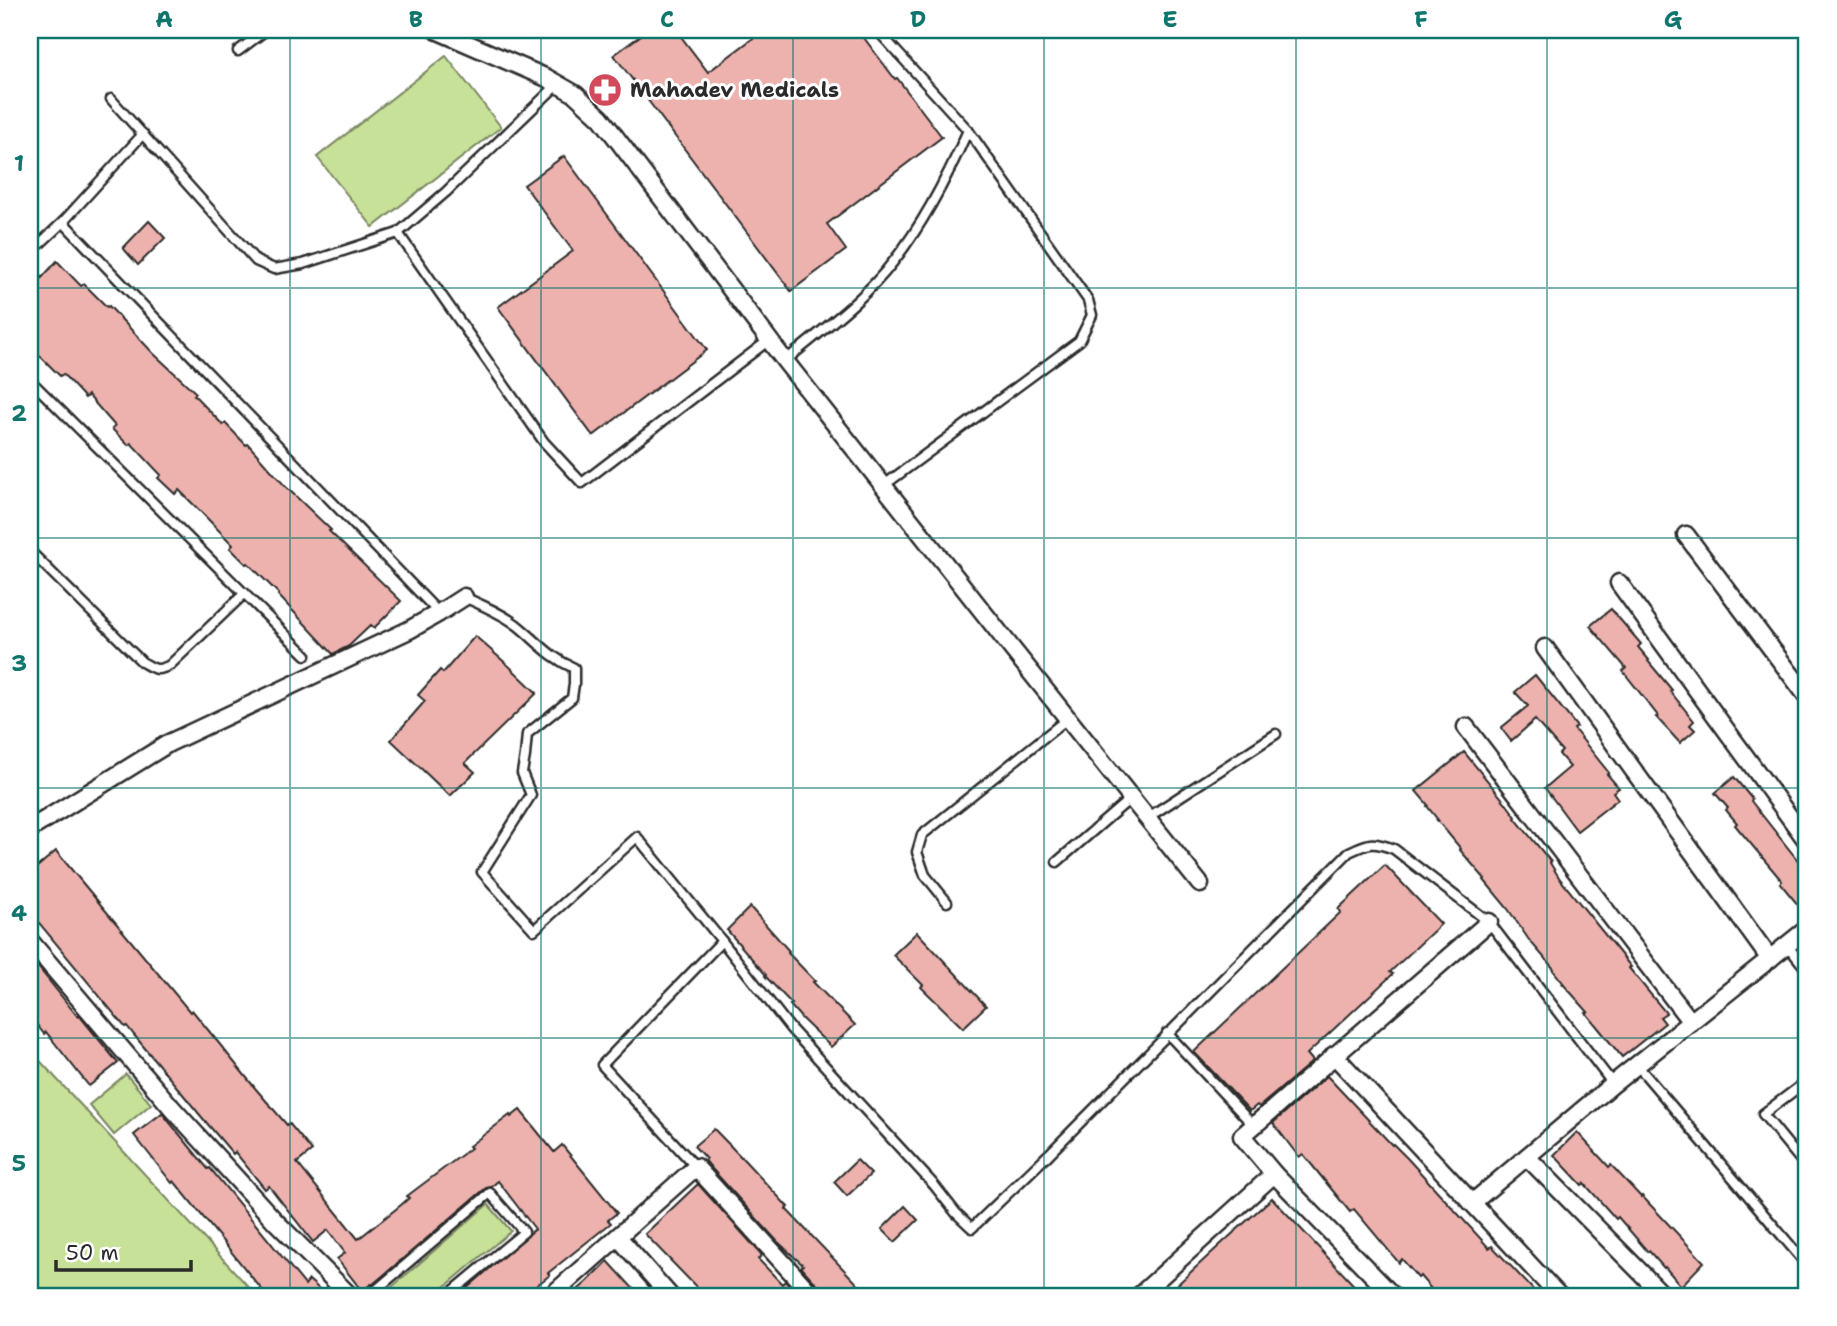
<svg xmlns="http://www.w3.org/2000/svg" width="1837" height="1326" viewBox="0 0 1837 1326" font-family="'Shantell Sans',sans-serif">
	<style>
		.green { fill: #c8e198; stroke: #7a8662; stroke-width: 2 }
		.building { fill: #eeb2ae; stroke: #2b2b2b; stroke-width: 2 }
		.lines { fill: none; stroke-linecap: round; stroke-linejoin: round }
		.service-casing { stroke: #2b2b2b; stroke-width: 13 }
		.minor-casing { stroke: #2b2b2b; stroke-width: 21 }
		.service { stroke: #fff; stroke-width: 8 }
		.minor { stroke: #fff; stroke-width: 16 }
		.grid { fill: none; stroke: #0f766e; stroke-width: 2; stroke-opacity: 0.55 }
		.labels { text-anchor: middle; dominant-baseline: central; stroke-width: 6; stroke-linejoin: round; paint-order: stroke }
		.poi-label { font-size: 21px; font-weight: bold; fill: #2b2b2b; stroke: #fff; text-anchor: start }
		.neatline { fill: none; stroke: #0f766e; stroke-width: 2.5 }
		.grid-label { font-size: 23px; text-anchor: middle; font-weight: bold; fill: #0f766e }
	</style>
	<rect width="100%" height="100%" fill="#fff"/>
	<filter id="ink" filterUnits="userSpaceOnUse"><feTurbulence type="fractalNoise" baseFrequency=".0143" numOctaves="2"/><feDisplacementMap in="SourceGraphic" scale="14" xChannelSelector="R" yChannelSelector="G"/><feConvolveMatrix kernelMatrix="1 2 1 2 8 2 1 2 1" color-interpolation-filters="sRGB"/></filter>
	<g filter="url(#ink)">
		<!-- green -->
		<g class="green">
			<polygon points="446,56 501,127 373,227 317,157"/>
			<polygon points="30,1050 257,1296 30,1296"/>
			<polygon points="126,1074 151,1104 114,1135 89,1105"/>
			<polygon points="488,1204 511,1231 434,1296 400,1296 392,1287"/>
		</g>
		<!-- building -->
		<g class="building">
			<polygon points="648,30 676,30 708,72 764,30 858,30 895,79 897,78 942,137 827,224 846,250 791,291 614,55"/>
			<polygon points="564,156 707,350 593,436 498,307 573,251 524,185"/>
			<polygon points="149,221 165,238 138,265 123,248"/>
			<polygon points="57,261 81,286 84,284 107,307 109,306 153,353 196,393 194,395 223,425 225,423 246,445 248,444 285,486 331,530 329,531 401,601 374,628 371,625 349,646 333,654 278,595 279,594 248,563 246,564 230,548 233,545 201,512 179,490 175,494 158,478 161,475 131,443 128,445 112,429 115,426 88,395 85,398 63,374 60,376 30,346 30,291"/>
			<polygon points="1611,609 1641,644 1638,647 1649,660 1648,661 1672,690 1670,691 1694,721 1690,725 1695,730 1680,743 1656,717 1658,716 1623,671 1626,668 1590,626"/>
			<polygon points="475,636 510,667 537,693 465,763 475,772 450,796 391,740 425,701 418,695 440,670 443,673"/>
			<polygon points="1535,675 1577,727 1574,729 1609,773 1607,774 1619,788 1613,792 1618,799 1577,831 1545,788 1570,767 1559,754 1562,751 1535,720 1511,741 1501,728 1528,706 1515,692"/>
			<polygon points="1464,752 1505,802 1516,817 1515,818 1551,862 1550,863 1560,879 1631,967 1629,968 1666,1013 1660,1017 1665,1023 1622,1057 1586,1013 1588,1012 1563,984 1564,984 1553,970 1554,969 1529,940 1508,909 1484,880 1485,879 1460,850 1461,849 1437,820 1438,820 1427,806 1428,805 1416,791"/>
			<polygon points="1734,777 1752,799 1751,801 1807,872 1807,916 1780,883 1782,881 1735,825 1737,823 1726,810 1728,808 1715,793"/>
			<polygon points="56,851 190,1012 192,1010 255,1088 287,1125 289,1123 312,1151 297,1163 358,1239 401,1205 409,1198 407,1196 471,1148 469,1146 510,1115 511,1117 520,1110 554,1152 562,1145 617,1213 608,1220 611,1223 548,1273 550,1275 523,1296 458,1296 535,1229 498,1181 491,1187 486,1188 372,1285 371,1284 362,1291 337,1259 345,1253 328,1230 313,1242 269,1186 265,1189 235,1152 233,1154 200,1115 134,1035 127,1026 125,1027 30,912 30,873"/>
			<polygon points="1385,865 1441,924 1390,972 1393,974 1307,1054 1313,1061 1259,1107 1257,1105 1250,1111 1194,1052 1341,912 1338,909"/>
			<polygon points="750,907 789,951 788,953 815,981 813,982 855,1025 831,1047 803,1020 790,1005 792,1004 765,976 766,975 727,930"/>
			<polygon points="917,932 986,1006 963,1028 921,987 923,985 893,955"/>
			<polygon points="30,957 78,1017 79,1015 118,1063 89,1086 46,1032 44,1034 30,1016"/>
			<polygon points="1327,1076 1392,1145 1393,1144 1408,1159 1489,1248 1492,1246 1539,1296 1437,1296 1420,1276 1418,1278 1402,1259 1399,1263 1354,1209 1350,1212 1303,1154 1299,1157 1273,1123"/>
			<polygon points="162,1113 208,1169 210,1168 305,1285 309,1280 327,1296 267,1296 174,1181 172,1183 134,1135"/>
			<polygon points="714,1129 745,1161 788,1207 786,1209 869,1296 823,1296 821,1289 801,1267 803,1265 777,1241 713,1170 705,1160 706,1159 694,1146"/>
			<polygon points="1577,1132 1609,1167 1611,1165 1641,1197 1642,1196 1704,1262 1681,1286 1665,1267 1664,1268 1649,1251 1648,1252 1618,1217 1616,1219 1584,1183 1582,1185 1554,1155"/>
			<polygon points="857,1160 871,1174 847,1196 834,1182"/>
			<polygon points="698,1184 762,1255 758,1259 782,1284 785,1281 799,1296 705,1296 645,1234"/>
			<polygon points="1272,1198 1364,1296 1165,1296 1220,1245"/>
			<polygon points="905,1206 918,1220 895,1242 882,1229"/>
			<polygon points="608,1261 640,1296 571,1296 588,1281"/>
		</g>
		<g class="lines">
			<!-- service casing -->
			<g class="service-casing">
				<g id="service">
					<polyline points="877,30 968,130 1088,300 1092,315 1079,341 883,486"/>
					<polyline points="238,51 266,30"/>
					<polyline points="111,99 256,261 274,269 303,264 398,233 446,192 558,84"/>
					<polyline points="63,222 439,613"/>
					<polyline points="398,233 544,442 582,483 769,340"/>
					<polyline points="30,253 63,222 143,134"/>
					<path d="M785 361C822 330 864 300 893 262 925 222 948 176 968 130"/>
					<polyline points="30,380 306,655"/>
					<path d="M30 551 142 662C154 669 157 672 170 665L245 593"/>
					<path d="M464 597C482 605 501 613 517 625 537 641 549 657 574 668V684L572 698 527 734 525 756 522 773 531 795 482 872 534 930 637 837 722 941 790 1028 934 1185 956 1213 972 1228 1049 1154 1349 852C1370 842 1373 841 1394 849L1489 922 1613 1084"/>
					<polyline points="1147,818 1276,734"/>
					<polyline points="1057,862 1131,798"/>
					<polyline points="947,902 925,875 917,852 922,835 1067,719"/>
					<polyline points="1787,945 1807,970"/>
					<polyline points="1167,1033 1253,1125"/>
					<polyline points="1637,1065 1807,1265"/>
					<polyline points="1807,1081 1763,1114 1807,1168"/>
					<polyline points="696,1167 602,1065 722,941"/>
					<polyline points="369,1296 490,1193 524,1232 447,1296"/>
				</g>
			</g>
			<!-- minor casing -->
			<g class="minor-casing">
				<g id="minor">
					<polyline points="436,30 547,78 575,94 601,118 785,361 1013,650 1200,884"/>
					<polyline points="1686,535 1807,696"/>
					<polyline points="1619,583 1807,841"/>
					<polyline points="1545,648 1770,959"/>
					<polyline points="1466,727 1691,1022"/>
					<polyline points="30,829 169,743 409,630 439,613 464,597"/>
					<polyline points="30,941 172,1108 275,1221 350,1296"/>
					<polyline points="1334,1055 1559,1296"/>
					<polyline points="1527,1157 1662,1294"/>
					<polyline points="1472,1203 1613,1084 1807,929"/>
					<polyline points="618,1237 670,1296"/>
					<polyline points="551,1296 696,1167 813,1296"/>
					<polyline points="1139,1296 1274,1174"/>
					<polyline points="1393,1296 1274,1174 1242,1136 1489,922"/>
				</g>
			</g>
			<!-- service -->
			<use href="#service" class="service"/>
			<!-- minor -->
			<use href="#minor" class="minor"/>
		</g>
	</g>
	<!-- grid -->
	<path class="grid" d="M290 30V1296M541 30V1296M793 30V1296M1044 30V1296M1296 30V1296M1547 30V1296M30 288H1807M30 538H1807M30 788H1807M30 1038H1807"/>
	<!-- icons -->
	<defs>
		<g id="pharmacy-disc" transform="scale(1.75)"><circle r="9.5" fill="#d1495b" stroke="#fff"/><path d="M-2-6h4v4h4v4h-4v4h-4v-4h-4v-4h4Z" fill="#fff"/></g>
	</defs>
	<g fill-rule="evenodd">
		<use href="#pharmacy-disc" x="605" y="90"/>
	</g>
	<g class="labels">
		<!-- poi labels -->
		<g class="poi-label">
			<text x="630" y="90">Mahadev Medicals</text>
		</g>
	</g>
	<!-- margin -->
	<rect width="1837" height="1326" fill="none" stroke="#fff" stroke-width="77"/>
	<!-- scale -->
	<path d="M56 1260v10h135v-10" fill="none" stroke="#2b2b2b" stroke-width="3.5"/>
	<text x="66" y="1260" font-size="21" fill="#2b2b2b" stroke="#ffffff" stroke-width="5" paint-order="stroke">50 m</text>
	<rect x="38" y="38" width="1760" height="1250" class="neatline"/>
	<g class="grid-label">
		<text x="164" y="27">A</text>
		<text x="416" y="27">B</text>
		<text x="667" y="27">C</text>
		<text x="918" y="27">D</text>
		<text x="1170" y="27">E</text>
		<text x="1421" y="27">F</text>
		<text x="1673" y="27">G</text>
		<text x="19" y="171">1</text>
		<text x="19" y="421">2</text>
		<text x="19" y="671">3</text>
		<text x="19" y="921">4</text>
		<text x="19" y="1171">5</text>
	</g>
</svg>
